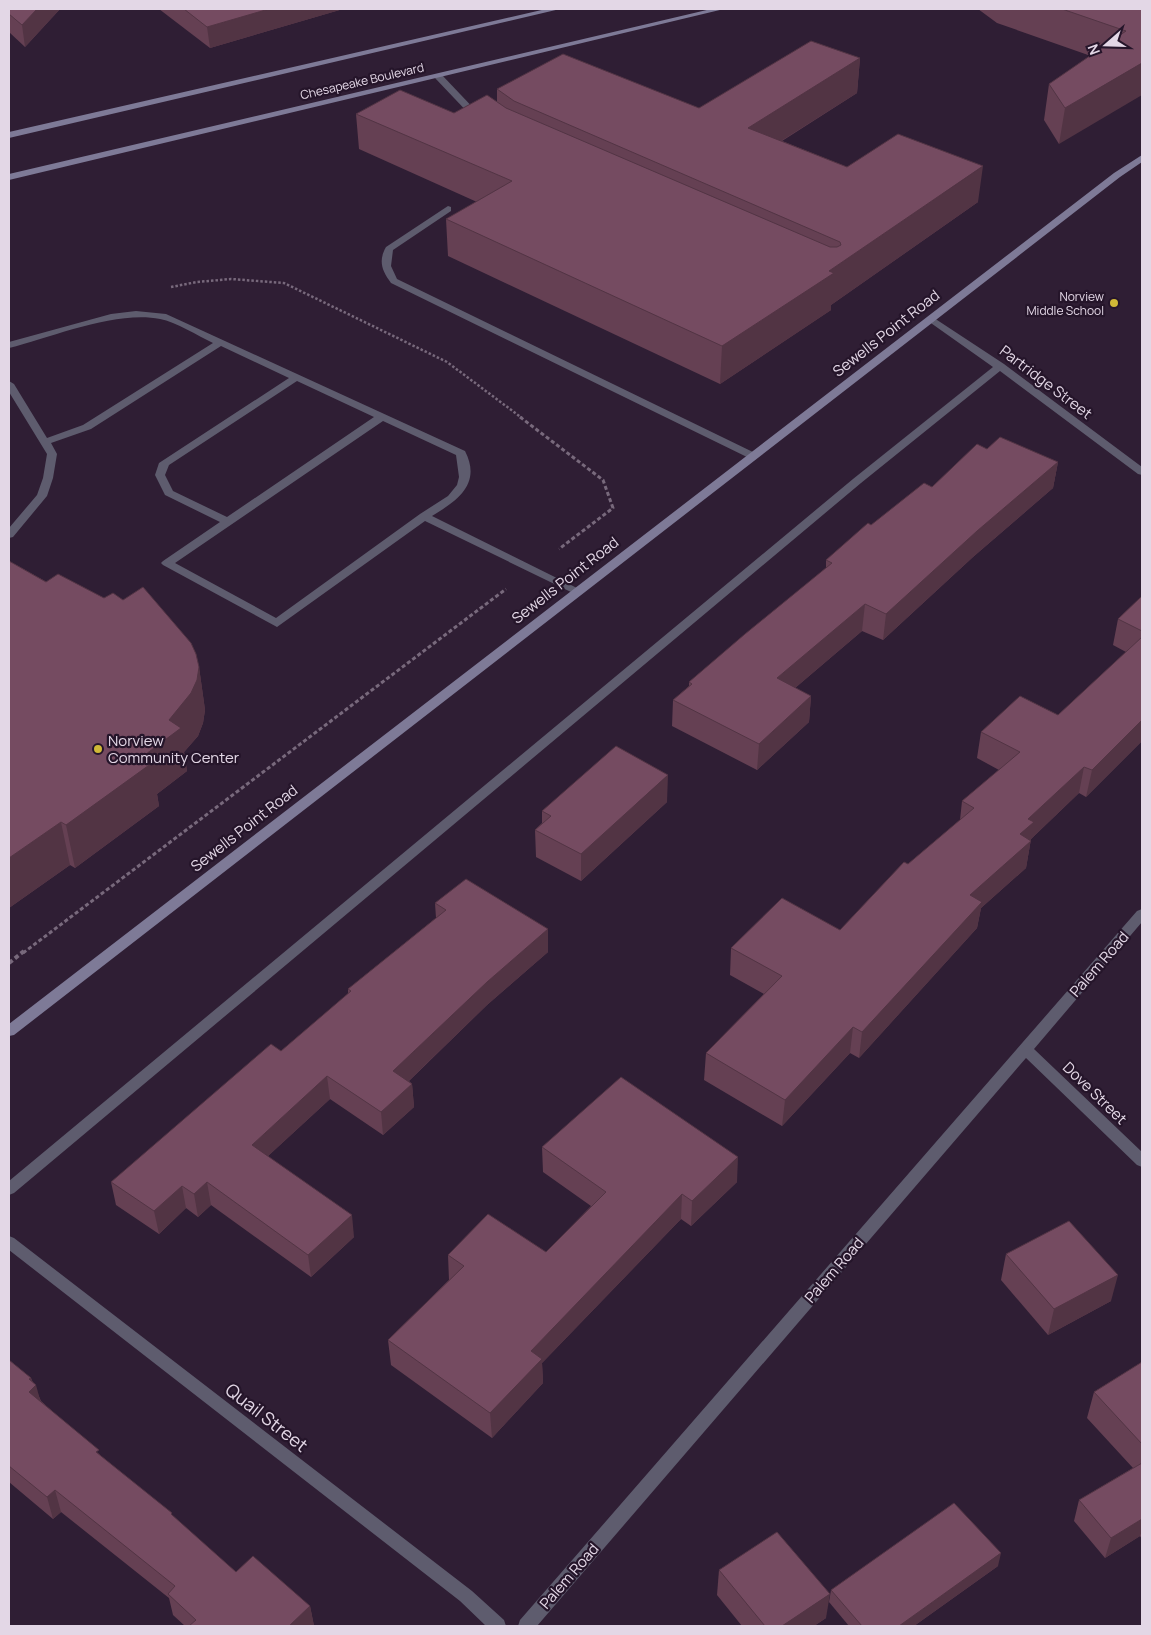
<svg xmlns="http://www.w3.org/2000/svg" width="1151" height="1635" viewBox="0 0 1151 1635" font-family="Manrope,sans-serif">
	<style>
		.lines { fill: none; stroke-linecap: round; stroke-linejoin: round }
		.path-far2 { stroke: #78697c; stroke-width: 2.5; stroke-dasharray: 2.5 2; stroke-linecap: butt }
		.path-far1 { stroke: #78697c; stroke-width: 3; stroke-dasharray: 4 2.5; stroke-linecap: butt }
		.path { stroke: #78697c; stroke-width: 4; stroke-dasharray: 4.5 3; stroke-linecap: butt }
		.service { fill: #5e5c6e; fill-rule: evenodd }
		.minor { fill: #5e5c6e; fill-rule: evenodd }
		.secondary { fill: #7e7a97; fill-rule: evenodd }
		.wall { fill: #654053 }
		.shaded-wall { fill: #523444 }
		.building { fill: #754b61; stroke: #523444 }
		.poi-dot { fill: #d0b837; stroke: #25152a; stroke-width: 2 }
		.labels { text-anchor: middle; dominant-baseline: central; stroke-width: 4.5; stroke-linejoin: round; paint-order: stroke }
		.far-street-label { font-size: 12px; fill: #e3d7e6; stroke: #25152a }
		.far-poi-label { font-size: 12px; fill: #e3d7e6; stroke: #25152a; text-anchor: end }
		.street-label { font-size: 15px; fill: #e3d7e6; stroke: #25152a }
		.poi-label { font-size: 15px; fill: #e3d7e6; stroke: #25152a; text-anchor: start }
		.near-street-label { font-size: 18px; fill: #e3d7e6; stroke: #25152a }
	</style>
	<rect width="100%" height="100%" fill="#2f1e34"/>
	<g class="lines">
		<!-- path-far2 -->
		<polyline class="path-far2" points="171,287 197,282 231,279 284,283 447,362 522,418"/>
		<!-- path-far1 -->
		<g class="path-far1">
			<polyline points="520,417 603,480 613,508 559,549"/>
			<polyline points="23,953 506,589"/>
		</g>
		<!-- path -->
		<polyline class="path" points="9,963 24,951"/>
		<!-- service -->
		<g class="service">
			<polygon points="435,74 441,74 480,115 480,119 474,119 435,78"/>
			<path d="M448 206 451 207V211L393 250 391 266 397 279 757 454 758 456 757 458H749L391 283C382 271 378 261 386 247Z"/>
			<path d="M136 311 166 314 465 451C482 484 457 501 432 516L583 591 581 593H573L425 521 277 627 163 565 161 563 163 561 220 522 165 495 155 475 159 463 289 378 221 346 91 429 51 443 57 454 53 478 47 496 13 537 9 538V528L37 495 43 478 47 454 9 392V381L14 384 47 438 83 425 213 343C198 336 176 322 160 319 117 310 52 337 9 348V342L111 314ZM297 381 374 417 227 517 173 491 165 475 169 465ZM383 421 456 455 459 477 457 485 448 496 420 514 276 618 175 563Z"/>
		</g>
		<!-- minor -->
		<g class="minor">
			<polygon points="931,316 1004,364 1142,467 1142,475 1138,474 1000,371 861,483 14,1193 9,1195 9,1181 853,479 993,367 928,321 928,317"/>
			<polygon points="1142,909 1142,922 1034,1049 1142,1152 1142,1167 1137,1165 1026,1058 537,1626 518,1626 520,1620 1137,911"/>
			<polygon points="9,1236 14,1238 472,1591 504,1620 506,1626 486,1626 460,1601 9,1250"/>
		</g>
		<!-- secondary -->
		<g class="secondary">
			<polygon points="546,9 560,9 9,138 9,132"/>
			<polygon points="711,9 724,9 9,180 9,174"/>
			<polygon points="1142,155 1142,162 1120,177 14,1035 9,1036 9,1024 1114,173"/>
		</g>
	</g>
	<!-- wall -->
	<g class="wall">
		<polygon points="9,9 60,9 25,47 9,32"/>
		<polygon points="159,9 343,9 210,48"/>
		<polygon points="978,9 1142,9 1059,144 1044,120 1049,84 1091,56 997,23"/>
		<polygon points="860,58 857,93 782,141 847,167 978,202 831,305 831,310 720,384 448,256 446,219 477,202 359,149 356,114 454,113 497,102 497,89 699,108"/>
		<polygon points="987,449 1058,462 1053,488 973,557 883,640 862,631 795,688 811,696 809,722 757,770 672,726 673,700 689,686 689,682 826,568 826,560 871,525 932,487"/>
		<polygon points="9,561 199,667 205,710 203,723 198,736 184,752 187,771 157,794 159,806 75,868 70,865 9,908"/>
		<polygon points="1142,596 1142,741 1086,797 1079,793 1031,839 1026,868 981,908 977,928 859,1058 850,1053 782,1126 704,1080 706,1053 764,994 730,975 731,948 840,930 908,864 960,820 962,801 999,770 977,758 981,732 1058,715 1126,652 1113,645 1118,619"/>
		<polygon points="667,802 581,881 536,857 535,830 542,823 542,811"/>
		<polygon points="435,903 548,929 548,952 487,1005 409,1081 412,1084 414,1107 383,1135 330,1099 268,1156 354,1237 311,1277 211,1205 198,1217 186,1208 159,1234 116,1205 111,1182 281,1051 348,994 348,989 436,918"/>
		<polygon points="542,1147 737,1182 691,1226 681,1219 542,1363 543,1383 492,1438 391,1365 388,1340 449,1280 448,1255 546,1252 591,1206 543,1172"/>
		<polygon points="1006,1254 1111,1301 1048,1335 1001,1280"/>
		<polygon points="9,1360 31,1378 41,1401 100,1455 173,1517 236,1572 310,1606 314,1626 185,1626 173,1615 169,1598 61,1512 53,1519 9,1482"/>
		<polygon points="1142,1362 1142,1539 1140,1536 1105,1558 1074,1521 1079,1500 1133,1468 1087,1418 1094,1392"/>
		<polygon points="998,1566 914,1626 849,1626 829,1602 831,1590"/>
		<polygon points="719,1570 826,1618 814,1626 742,1626 717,1595"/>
	</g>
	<!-- shaded-wall -->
	<g class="shaded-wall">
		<polygon points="37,9 60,9 25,47 22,25"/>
		<polygon points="269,9 343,9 210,48 207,27"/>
		<polygon points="860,58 857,93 746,163 748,128"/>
		<polygon points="1142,63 1142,95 1059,144 1065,108"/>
		<polygon points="983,166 978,202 831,305 831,310 720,384 722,346 829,271"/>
		<polygon points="1058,462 1053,488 973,557 883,640 886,614 977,531"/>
		<polygon points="865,604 862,631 775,705 777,678"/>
		<polygon points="199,667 205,710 203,723 198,736 184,752 187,771 157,794 159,806 75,868 66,825 142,757 169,720"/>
		<polygon points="811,696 809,722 757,770 759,744"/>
		<polygon points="1142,720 1142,741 1086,797 1092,770"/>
		<polygon points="1084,767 1079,793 1031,839 1026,868 981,908 977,928 859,1058 862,1032 970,895 1020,834 1028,819"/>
		<polygon points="668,775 667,802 581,881 581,854"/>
		<polygon points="61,822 70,865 9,908 9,858"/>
		<polygon points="548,929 548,952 487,1005 395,1094 393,1071 487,982"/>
		<polygon points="853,1027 850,1053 782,1126 785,1100"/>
		<polygon points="327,1076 330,1099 255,1168 252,1145"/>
		<polygon points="412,1084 414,1107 383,1135 381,1112"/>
		<polygon points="738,1157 737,1182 691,1226 692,1201"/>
		<polygon points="207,1182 211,1205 198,1217 194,1194"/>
		<polygon points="182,1186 186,1208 159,1234 154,1211"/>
		<polygon points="682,1194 681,1219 542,1363 543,1383 492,1438 490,1413 531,1351"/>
		<polygon points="352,1215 354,1237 311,1277 308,1255"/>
		<polygon points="1118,1275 1111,1301 1048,1335 1054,1309"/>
		<polygon points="31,1378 34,1387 36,1385 42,1407 29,1392 29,1379"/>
		<polygon points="55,1490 61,1512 53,1519 47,1497"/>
		<polygon points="1142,1519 1142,1531 1140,1536 1105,1558 1111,1538"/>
		<polygon points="1001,1553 998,1566 914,1626 899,1626"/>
		<polygon points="830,1594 826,1618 814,1626 782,1626"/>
		<polygon points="310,1606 314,1626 289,1626"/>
	</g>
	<!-- building -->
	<g class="building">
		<polygon points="9,9 37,9 22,25 9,14"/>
		<polygon points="184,9 269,9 207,27"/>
		<polygon points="1062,9 1142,9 1142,63 1065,108 1049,84 1126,31"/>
		<polygon points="811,41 860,58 748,128 847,167 898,134 983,166 829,271 834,273 722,346 446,219 512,181 356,114 400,90 454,113 487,95 506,108 830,247 837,247 841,245 840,242 514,101 497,89 563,54 699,108"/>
		<polygon points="1000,437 1058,462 977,531 886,614 865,604 777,678 811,696 759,744 673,700 692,684 689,682 745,634 832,563 826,560 868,523 871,525 924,483 932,487 977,444 987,449"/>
		<polygon points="9,561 46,582 58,574 104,598 113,593 123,600 143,587 191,643 196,654 199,667 197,680 191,693 169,720 181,728 142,757 152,763 66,825 61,822 9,858"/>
		<polygon points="1142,596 1142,631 1118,619"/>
		<polygon points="1142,637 1142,720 1092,770 1084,767 1028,819 1034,822 1020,834 1031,841 970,895 982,902 862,1032 853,1027 785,1100 706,1053 782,976 731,948 782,898 840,930 904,862 908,864 974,808 962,801 1020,752 981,732 1020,696 1058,715"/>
		<polygon points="616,746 668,775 581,854 535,830 551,816 542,811"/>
		<polygon points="466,879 548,929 487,982 393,1071 412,1084 381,1112 327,1076 252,1145 352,1215 308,1255 207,1182 194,1194 182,1186 154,1211 111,1182 271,1044 281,1051 351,991 348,989 446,910 435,903"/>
		<polygon points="621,1077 738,1157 692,1201 682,1194 531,1351 542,1359 490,1413 388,1340 464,1266 448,1255 488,1214 546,1252 606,1192 542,1147"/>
		<polygon points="1069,1221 1118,1275 1054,1309 1006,1254"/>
		<polygon points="9,1360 31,1378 29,1379 36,1385 29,1392 99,1450 96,1452 172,1513 171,1514 236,1572 253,1556 310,1606 289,1626 189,1626 196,1620 168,1594 175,1586 55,1490 47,1497 9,1466"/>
		<polygon points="1142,1362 1142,1444 1094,1392"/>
		<polygon points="1142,1463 1142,1519 1111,1538 1079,1500"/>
		<polygon points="954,1503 1001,1553 899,1626 862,1626 831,1590"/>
		<polygon points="777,1532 830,1594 782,1626 765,1626 719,1570"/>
	</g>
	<!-- markers -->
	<g class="poi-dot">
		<circle cx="1114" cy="303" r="5"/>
		<circle cx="98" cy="749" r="5"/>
	</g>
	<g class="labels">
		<!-- far-street labels -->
		<g class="far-street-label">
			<text transform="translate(362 81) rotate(-13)">Chesapeake Boulevard</text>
		</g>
		<!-- far-poi labels -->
		<g class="far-poi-label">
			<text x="1104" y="296">Norview<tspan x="1104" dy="14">Middle School</tspan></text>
		</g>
		<!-- street labels -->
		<g class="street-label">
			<text transform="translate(886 333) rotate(-38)">Sewells Point Road</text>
			<text transform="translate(1046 382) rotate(37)">Partridge Street</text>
			<text transform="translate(565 580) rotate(-38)">Sewells Point Road</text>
			<text transform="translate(244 828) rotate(-38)">Sewells Point Road</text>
			<text transform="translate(1099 964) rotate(-49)">Palem Road</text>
			<text transform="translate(1095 1093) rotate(44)">Dove Street</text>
			<text transform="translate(834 1270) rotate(-49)">Palem Road</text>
			<text transform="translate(569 1576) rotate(-49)">Palem Road</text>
		</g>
		<!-- poi labels -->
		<g class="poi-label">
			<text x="108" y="740">Norview<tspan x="108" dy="17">Community Center</tspan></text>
		</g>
		<!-- near-street labels -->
		<g class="near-street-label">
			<text transform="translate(267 1417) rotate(38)">Quail Street</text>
		</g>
	</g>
	<!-- border -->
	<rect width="1151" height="1635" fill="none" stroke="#e3d7e6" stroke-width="20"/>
	<!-- north arrow -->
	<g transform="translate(1106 45) rotate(250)" stroke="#25152a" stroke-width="4" paint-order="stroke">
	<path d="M0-4L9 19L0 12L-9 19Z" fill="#e3d7e6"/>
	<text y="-8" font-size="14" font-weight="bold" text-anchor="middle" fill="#e3d7e6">N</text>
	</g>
</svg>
